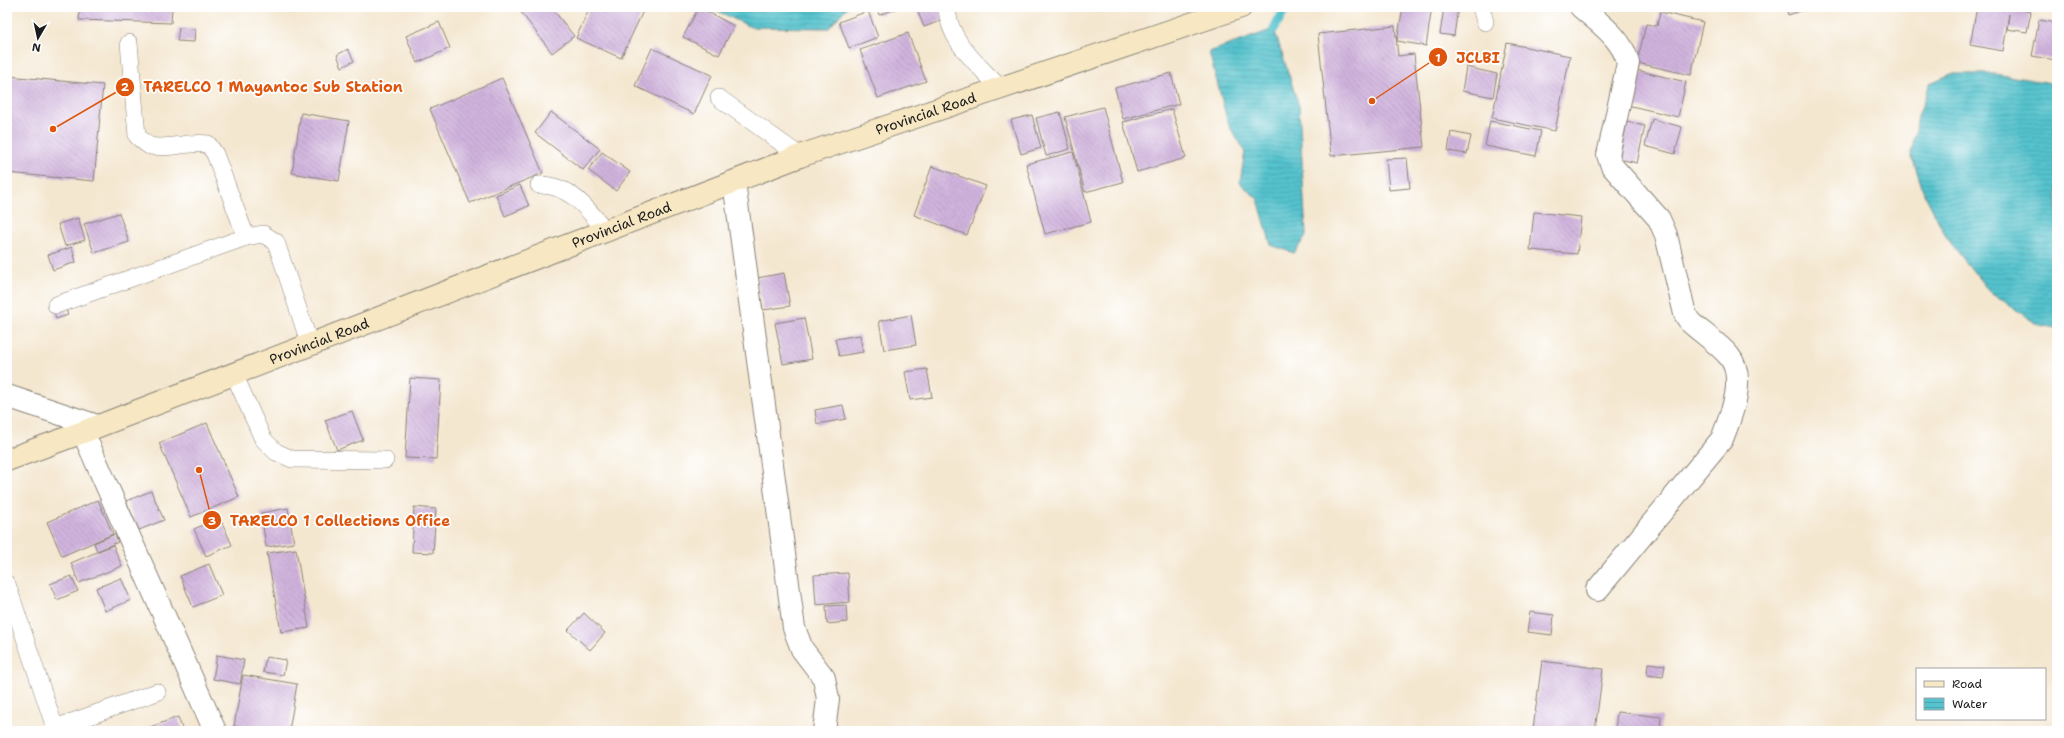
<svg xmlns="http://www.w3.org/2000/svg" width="2064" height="738" viewBox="0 0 2064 738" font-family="'Shantell Sans',sans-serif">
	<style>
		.water { fill: url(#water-rules); stroke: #386f74 }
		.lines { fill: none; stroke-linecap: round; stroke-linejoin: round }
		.stream { stroke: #55c2cd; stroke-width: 9 }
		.building { fill: url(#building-back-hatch) }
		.service-casing { stroke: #888276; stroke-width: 18 }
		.minor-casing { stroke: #888276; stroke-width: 24 }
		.secondary-casing { stroke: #888276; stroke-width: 24 }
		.service { stroke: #fff; stroke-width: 17 }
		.minor { stroke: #fff; stroke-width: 22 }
		.secondary { stroke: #f7e8c3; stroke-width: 22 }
		.labels { text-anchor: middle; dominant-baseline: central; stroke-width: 3.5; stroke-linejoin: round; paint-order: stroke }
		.street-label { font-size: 14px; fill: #1c1c1c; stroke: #fff }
		.leader { fill: none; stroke: #de560d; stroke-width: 1.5 }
		.callout-dot { fill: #de560d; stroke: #fff; stroke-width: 1.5 }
		.mark-label { font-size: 12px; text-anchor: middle; font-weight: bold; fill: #fff }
		.callout-label { font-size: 15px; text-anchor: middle; font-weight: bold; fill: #de560d; stroke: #fff; stroke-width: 3.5; stroke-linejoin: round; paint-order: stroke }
	</style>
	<defs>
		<pattern id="water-rules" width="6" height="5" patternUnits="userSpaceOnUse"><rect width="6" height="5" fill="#55c2cd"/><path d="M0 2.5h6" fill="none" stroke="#49a6af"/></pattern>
		<pattern id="building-back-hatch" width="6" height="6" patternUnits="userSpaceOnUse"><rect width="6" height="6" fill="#d0b3dd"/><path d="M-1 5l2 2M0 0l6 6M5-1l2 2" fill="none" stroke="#b299bd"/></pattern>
	</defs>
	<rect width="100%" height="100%" fill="#fff"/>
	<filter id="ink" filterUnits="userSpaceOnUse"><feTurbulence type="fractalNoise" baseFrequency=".025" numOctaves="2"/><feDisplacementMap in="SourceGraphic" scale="8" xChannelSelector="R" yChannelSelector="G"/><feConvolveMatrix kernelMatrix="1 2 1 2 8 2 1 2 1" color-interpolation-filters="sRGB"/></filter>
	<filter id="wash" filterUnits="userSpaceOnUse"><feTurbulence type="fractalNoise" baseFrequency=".012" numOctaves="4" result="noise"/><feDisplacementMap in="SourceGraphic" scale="16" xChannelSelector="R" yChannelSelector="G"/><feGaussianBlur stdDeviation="0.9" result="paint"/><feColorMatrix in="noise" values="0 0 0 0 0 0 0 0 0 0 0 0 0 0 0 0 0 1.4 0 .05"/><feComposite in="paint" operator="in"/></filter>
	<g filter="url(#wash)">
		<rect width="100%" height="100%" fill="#f4e7d0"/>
		<!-- water -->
		<g class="water">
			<polygon points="709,7 847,7 829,28 751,27"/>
			<polygon points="1274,29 1299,106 1306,236 1294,253 1271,245 1258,199 1240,183 1245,151 1229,126 1209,52"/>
			<polygon points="1951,74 1995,74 2057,84 2057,328 2038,325 1988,290 1947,238 1924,193 1911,154 1918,117 1930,83"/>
		</g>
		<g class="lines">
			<!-- stream -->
			<polyline class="stream" points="1274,29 1286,7"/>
		</g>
		<g id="blocks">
			<!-- building -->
			<g class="building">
				<polygon points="80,7 172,7 171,23 79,20"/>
				<polygon points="517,7 551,7 574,36 552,53"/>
				<polygon points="590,7 645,7 621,58 576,38"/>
				<polygon points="699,7 734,26 719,55 683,37"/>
				<polygon points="876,7 901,7 879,15"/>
				<polygon points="916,7 939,7 943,20 924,27"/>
				<polygon points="1403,7 1432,7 1426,46 1397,41"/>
				<polygon points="1444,7 1458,7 1454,36 1440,34"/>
				<polygon points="1786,7 1813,7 1788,15"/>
				<polygon points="1977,7 2009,7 2031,12 2027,32 2007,29 2009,14 2003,51 1970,45"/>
				<polygon points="868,11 878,37 849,48 839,22"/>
				<polygon points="1660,12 1703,22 1691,75 1637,63 1646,24 1657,26"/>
				<polygon points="2039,20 2057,23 2056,60 2032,56"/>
				<polygon points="439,22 450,48 417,63 406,36"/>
				<polygon points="1395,26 1398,56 1414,54 1424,147 1331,156 1318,34"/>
				<polygon points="179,28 195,29 194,42 177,41"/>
				<polygon points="908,33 926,81 878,98 860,50"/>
				<polygon points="1507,43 1570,56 1555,131 1492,118"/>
				<polygon points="652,48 712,75 694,114 635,86"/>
				<polygon points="348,49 354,61 342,67 337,55"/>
				<polygon points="1466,67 1497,74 1493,97 1462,91"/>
				<polygon points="1632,69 1686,82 1678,117 1623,104"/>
				<polygon points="1171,73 1179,104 1123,119 1115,88"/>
				<polygon points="8,76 103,85 94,181 7,173"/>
				<polygon points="502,78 543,173 470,203 430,109"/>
				<polygon points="1103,107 1123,182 1085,192 1065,117"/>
				<polygon points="1172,109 1186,158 1137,172 1123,122"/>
				<polygon points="551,112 600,149 583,170 535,133"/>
				<polygon points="1060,112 1070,149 1046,156 1036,118"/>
				<polygon points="301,113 349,121 339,181 292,173"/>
				<polygon points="1032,115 1041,148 1021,154 1011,120"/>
				<polygon points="1652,119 1682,127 1675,154 1645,146"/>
				<polygon points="1490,121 1541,131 1536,156 1485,146"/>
				<polygon points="1627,122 1645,126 1637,163 1619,159"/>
				<polygon points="1451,132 1471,136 1467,154 1448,151"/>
				<polygon points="602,152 630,172 616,191 588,170"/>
				<polygon points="1073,152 1091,222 1045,234 1026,164"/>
				<polygon points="1407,158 1410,188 1389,190 1386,159"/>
				<polygon points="932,166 986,186 967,235 914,215"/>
				<polygon points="520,185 529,206 505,216 496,195"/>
				<polygon points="1534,212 1581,217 1577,254 1530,250"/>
				<polygon points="119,213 129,242 94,253 84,224"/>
				<polygon points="78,218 85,240 65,246 58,224"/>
				<polygon points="72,247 76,262 53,270 48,255"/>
				<polygon points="784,273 790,306 763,310 757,278"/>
				<polygon points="64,303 68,315 56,319 53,307"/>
				<polygon points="911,315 916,345 884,350 879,321"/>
				<polygon points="804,318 812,359 783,364 775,323"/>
				<polygon points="860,335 863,352 839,356 835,339"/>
				<polygon points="927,369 932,397 910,400 905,372"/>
				<polygon points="410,378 441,380 436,459 405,458"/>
				<polygon points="843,405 846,419 817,424 815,410"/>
				<polygon points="352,411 363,440 337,450 325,420"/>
				<polygon points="207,423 239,497 191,517 159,443"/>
				<polygon points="151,491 164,520 139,530 126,501"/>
				<polygon points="98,500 113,534 62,556 47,522"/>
				<polygon points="414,507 436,509 433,553 412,552"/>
				<polygon points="288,508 294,543 266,547 261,513"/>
				<polygon points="220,518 232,545 206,556 194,529"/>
				<polygon points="115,534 118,542 97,551 94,543"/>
				<polygon points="113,545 122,566 79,583 71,563"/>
				<polygon points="296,549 309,628 281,632 267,553"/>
				<polygon points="209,564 222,595 193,607 180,576"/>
				<polygon points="848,573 850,602 816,605 814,575"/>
				<polygon points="71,576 78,591 57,600 50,584"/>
				<polygon points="121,578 131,600 105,611 96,588"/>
				<polygon points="846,605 847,622 827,624 826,606"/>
				<polygon points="1530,612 1554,615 1552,635 1527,632"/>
				<polygon points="584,613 605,633 590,650 568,630"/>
				<polygon points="217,655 244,660 240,684 213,679"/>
				<polygon points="266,657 286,660 283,675 263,672"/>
				<polygon points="1542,661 1603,669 1595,731 1533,729"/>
				<polygon points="1648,663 1665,665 1663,677 1647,675"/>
				<polygon points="243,675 297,684 289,731 263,731 234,726"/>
				<polygon points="1617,712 1661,717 1660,731 1615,731"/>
				<polygon points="178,717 183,731 139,731"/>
			</g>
		</g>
	</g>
	<g filter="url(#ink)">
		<use href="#blocks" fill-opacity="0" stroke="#888276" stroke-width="1"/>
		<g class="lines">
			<!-- service casing -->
			<g class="service-casing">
				<g id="service">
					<path d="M947 7C948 42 979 65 1001 89"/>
					<polyline points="1481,7 1485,22"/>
					<path d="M129 43 137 136C141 139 145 144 150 146 167 150 189 141 208 144L215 154 246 237"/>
					<polyline points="719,98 800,156"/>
					<path d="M539 185C569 184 588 209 605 230"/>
					<polyline points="56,305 246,237 263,234 276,242 310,345"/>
					<polyline points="234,374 263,439 276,452 292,459 385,460"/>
					<polyline points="7,584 55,728 157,692"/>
				</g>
			</g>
			<!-- minor casing -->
			<g class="minor-casing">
				<g id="minor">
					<path d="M1581 7C1599 23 1623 39 1628 63L1608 155 1612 166 1659 219 1666 235 1685 314 1690 322C1702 333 1718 343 1729 356 1747 378 1731 416 1722 439L1597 590"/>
					<polyline points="734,182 794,628 802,649 824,678 828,699 824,731"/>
					<polyline points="7,396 97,426"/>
					<polyline points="83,432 215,731"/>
				</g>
			</g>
			<!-- secondary casing -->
			<g class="secondary-casing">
				<g id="secondary">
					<path id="s1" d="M7 460 83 432 800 156 1241 7"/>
				</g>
			</g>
			<!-- service -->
			<use href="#service" class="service"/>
			<!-- minor -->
			<use href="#minor" class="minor"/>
			<!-- secondary -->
			<use href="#secondary" class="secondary"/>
		</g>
	</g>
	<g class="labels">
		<!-- street labels -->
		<g class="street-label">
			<text stroke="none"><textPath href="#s1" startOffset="982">Provincial Road</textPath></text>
			<text stroke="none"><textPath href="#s1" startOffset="658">Provincial Road</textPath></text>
			<text stroke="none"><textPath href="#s1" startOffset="334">Provincial Road</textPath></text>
		</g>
	</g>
	<!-- callouts -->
	<path class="leader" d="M1372 101L1438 57M53 129L125 87M199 470L212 520"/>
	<g class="callout-dot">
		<circle cx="1372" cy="101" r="4"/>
		<circle cx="53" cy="129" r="4"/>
		<circle cx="199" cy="470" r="4"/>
		<circle cx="1438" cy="57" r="10"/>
		<circle cx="125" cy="87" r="10"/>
		<circle cx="212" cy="520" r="10"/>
	</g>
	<g class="mark-label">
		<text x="1438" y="62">1</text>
		<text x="125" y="91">2</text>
		<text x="212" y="525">3</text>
	</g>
	<g class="callout-label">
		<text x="1478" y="63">JCLBI</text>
		<text x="273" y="92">TARELCO 1 Mayantoc Sub Station</text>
		<text x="340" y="526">TARELCO 1 Collections Office</text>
	</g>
	<!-- margin -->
	<rect width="2064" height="738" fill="none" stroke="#fff" stroke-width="24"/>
	<!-- legend -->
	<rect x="1916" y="668" width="130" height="52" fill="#ffffff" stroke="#a4a4a4"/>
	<rect x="1924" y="681" width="20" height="6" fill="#f7e8c3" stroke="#a4a4a4"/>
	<text x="1952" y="688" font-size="12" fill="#1c1c1c">Road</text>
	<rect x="1924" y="698" width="20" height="12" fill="url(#water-rules)" stroke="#a4a4a4"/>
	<text x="1952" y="708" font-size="12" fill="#1c1c1c">Water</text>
	<!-- north arrow -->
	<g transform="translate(38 38) rotate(189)" stroke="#ffffff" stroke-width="3" paint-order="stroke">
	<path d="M0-3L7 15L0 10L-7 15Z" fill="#1c1c1c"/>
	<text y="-6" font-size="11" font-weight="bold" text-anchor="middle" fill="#1c1c1c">N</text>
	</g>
</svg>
